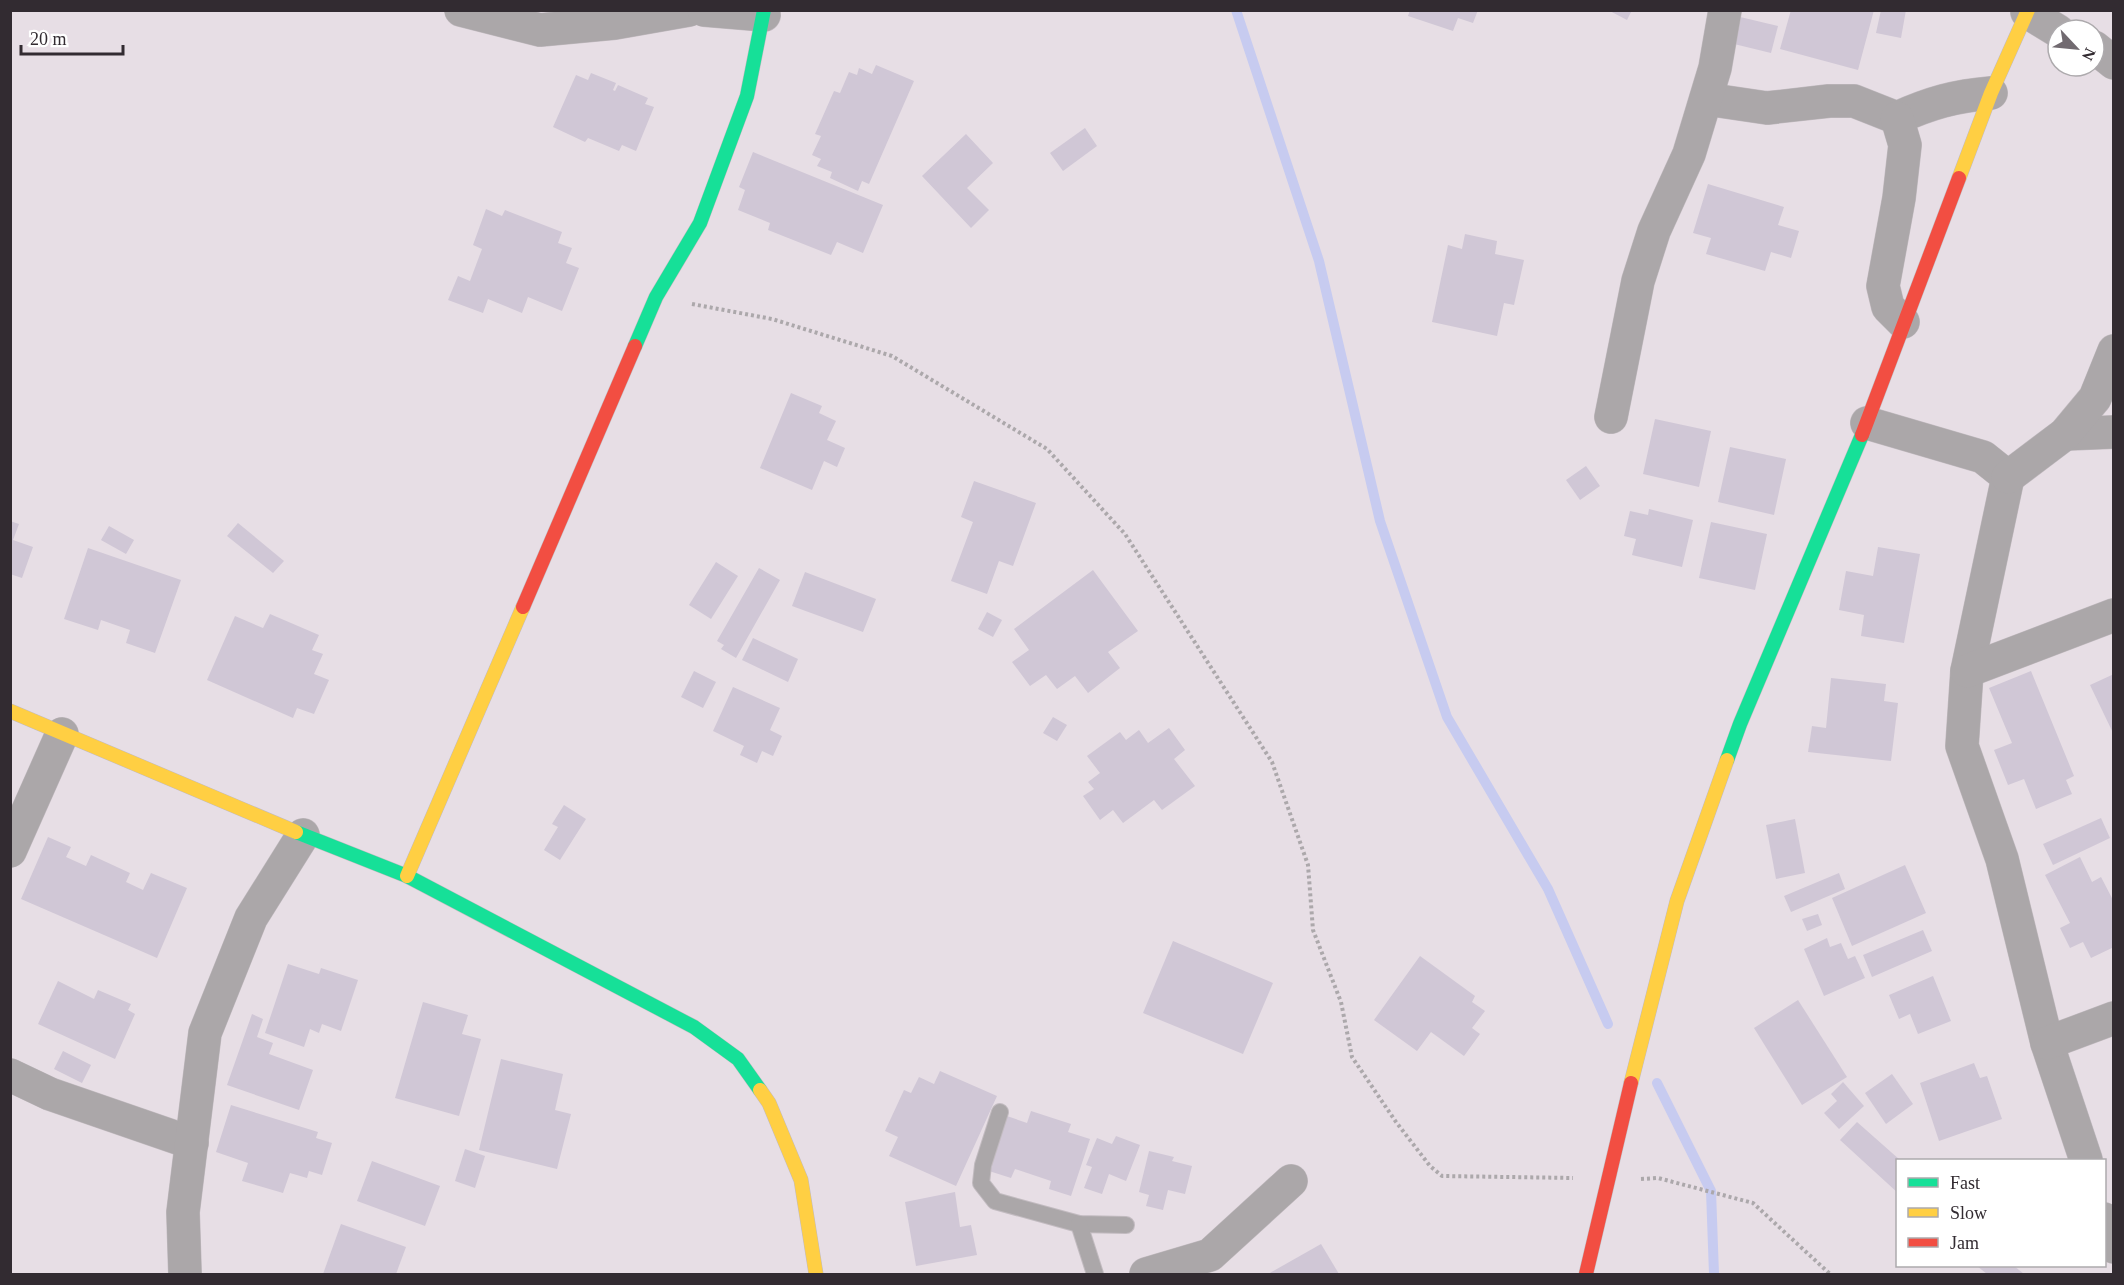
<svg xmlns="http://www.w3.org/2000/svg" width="2124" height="1285" viewBox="0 0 2124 1285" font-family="'Times New Roman',serif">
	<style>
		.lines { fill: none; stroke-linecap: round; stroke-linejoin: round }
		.stream { stroke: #c7cbf0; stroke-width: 10 }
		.building { fill: #d0c7d6 }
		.lane-casing { stroke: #c2bbc0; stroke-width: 18 }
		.street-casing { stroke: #c2bbc0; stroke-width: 34 }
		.fast-casing { stroke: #c2bbc0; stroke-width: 15 }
		.slow-casing { stroke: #c2bbc0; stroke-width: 15 }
		.jam-casing { stroke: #c2bbc0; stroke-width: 15 }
		.path { stroke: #aca8ab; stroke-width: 4; stroke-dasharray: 3 3; stroke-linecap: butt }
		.lane { stroke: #aba7a9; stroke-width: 16 }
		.street { stroke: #aba7a9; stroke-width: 33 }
		.fast { stroke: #16e098; stroke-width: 14 }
		.slow { stroke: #ffcf43; stroke-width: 14 }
		.jam { stroke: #f24e42; stroke-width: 14 }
	</style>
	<rect width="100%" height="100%" fill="#e7dee5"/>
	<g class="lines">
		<!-- stream -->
		<g class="stream">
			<polyline points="1236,10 1319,261 1380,521 1447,717 1548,889 1608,1024"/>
			<polyline points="1657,1083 1711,1191 1714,1274"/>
		</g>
	</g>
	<!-- building -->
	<g class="building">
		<polygon points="1410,10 1478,10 1473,23 1458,18 1453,31 1408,16"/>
		<polygon points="1608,10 1632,10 1627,20"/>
		<polygon points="1791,10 1874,10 1858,70 1780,49"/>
		<polygon points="1881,10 1906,10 1901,38 1876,33"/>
		<polygon points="1736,16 1778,26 1771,53 1730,43"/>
		<polygon points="876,65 914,81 869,184 862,181 858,191 830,178 832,172 817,166 821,159 812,155 821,136 815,134 834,91 840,93 849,72 857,75 859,68 872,74"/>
		<polygon points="591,73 616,83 613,90 615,91 618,85 648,98 645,104 654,107 636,151 622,145 619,151 588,138 585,142 553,127 576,75 588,80"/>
		<polygon points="1085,128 1097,146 1063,171 1050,153"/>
		<polygon points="966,134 993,163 967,188 989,210 971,228 922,176"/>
		<polygon points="753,152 883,205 863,253 837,242 831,255 768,230 770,223 738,210 745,190 739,187"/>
		<polygon points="1708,184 1784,207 1778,225 1799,231 1791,258 1771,252 1765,271 1706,254 1711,238 1693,233"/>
		<polygon points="486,209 502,216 505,210 562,232 558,243 572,248 566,263 579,268 562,311 528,297 522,313 488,299 483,313 448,300 458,276 470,281 482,249 473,245"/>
		<polygon points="1465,234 1497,241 1495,254 1524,260 1514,305 1504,303 1497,336 1432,322 1448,245 1462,249"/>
		<polygon points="791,393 822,406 819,413 836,421 827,440 845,448 837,467 824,461 812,490 760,468"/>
		<polygon points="1655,419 1711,431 1699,487 1643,474"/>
		<polygon points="1730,447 1786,459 1774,515 1718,502"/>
		<polygon points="1586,466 1600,486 1580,500 1566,480"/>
		<polygon points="974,481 1036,503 1013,566 999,561 987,594 951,581 973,522 961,517"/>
		<polygon points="1649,509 1693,520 1682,567 1632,555 1636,539 1624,536 1630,511 1648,515"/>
		<polygon points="10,521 19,524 13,540 33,547 22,578 10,574"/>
		<polygon points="1711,522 1767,534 1755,590 1699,578"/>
		<polygon points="238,523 284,561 273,573 227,536"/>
		<polygon points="109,526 134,540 126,554 101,540"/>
		<polygon points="1878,547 1920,554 1904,643 1861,636 1864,615 1839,610 1846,571 1873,576"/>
		<polygon points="88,548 181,580 155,653 126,643 130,630 101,620 98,630 64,619"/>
		<polygon points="716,562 738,576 711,619 689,605"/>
		<polygon points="759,568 780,580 736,658 721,649 724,645 717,641"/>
		<polygon points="1093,570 1138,631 1108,652 1120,668 1088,693 1075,676 1057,689 1046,675 1030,686 1012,662 1029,650 1014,629"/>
		<polygon points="805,572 876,599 863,632 792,606"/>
		<polygon points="987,612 1002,620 993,637 978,629"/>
		<polygon points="270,614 319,635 312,650 323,654 314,674 329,680 314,714 297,708 293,718 207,680 235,616 263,628"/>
		<polygon points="753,638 798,659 788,682 742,660"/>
		<polygon points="694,671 716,682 703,708 681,697"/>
		<polygon points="2031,671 2074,776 2066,780 2072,794 2036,809 2024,779 2008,785 1994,750 2012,743 1989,688"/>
		<polygon points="2114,674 2114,735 2090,685"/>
		<polygon points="1831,678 1886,684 1884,701 1898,703 1891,761 1808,752 1812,726 1826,728"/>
		<polygon points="733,687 780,708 770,730 782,736 773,756 762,751 757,763 740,755 744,746 713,731"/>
		<polygon points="1053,717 1067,725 1057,741 1043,733"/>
		<polygon points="1169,728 1185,750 1174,759 1195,786 1162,810 1154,800 1123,823 1113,810 1100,820 1083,796 1094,789 1088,782 1100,773 1087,756 1120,732 1126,740 1139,730 1148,743"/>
		<polygon points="564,805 586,819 560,860 544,850 558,827 552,824"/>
		<polygon points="2101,818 2110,838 2053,865 2043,844"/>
		<polygon points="1795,819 1805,873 1776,879 1766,825"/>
		<polygon points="48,837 71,847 66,857 86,866 91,855 130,873 126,882 143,890 151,873 187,888 157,958 21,899"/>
		<polygon points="2080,857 2092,882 2101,877 2114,902 2114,947 2091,958 2083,942 2070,948 2060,928 2070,923 2045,875"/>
		<polygon points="1905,865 1926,913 1852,946 1832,898"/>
		<polygon points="1839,873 1845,889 1791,912 1784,896"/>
		<polygon points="1818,914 1822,925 1807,931 1802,919"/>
		<polygon points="1923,930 1932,951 1872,977 1863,955"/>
		<polygon points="1827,938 1830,947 1841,943 1848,959 1855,956 1865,978 1824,996 1804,949"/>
		<polygon points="1173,941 1273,983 1243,1054 1143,1013"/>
		<polygon points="1420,956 1475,996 1472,1002 1485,1011 1472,1028 1480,1034 1464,1056 1431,1032 1417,1051 1374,1020"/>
		<polygon points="288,964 319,974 321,968 358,980 341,1031 322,1024 319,1033 310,1029 304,1047 265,1033"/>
		<polygon points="1933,976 1951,1021 1918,1034 1910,1014 1899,1019 1889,995"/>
		<polygon points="58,981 94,999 98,990 131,1004 128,1010 135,1014 115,1059 38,1024"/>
		<polygon points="1798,1000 1847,1077 1802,1105 1754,1028"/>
		<polygon points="423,1002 468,1015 462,1034 481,1039 459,1116 395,1098"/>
		<polygon points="252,1014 263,1019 257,1037 273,1043 269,1054 313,1070 299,1110 227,1085"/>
		<polygon points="63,1051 91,1065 82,1083 54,1069"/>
		<polygon points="501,1059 563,1074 555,1110 571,1114 557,1169 479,1150"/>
		<polygon points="1974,1063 1980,1078 1987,1076 2002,1119 1939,1141 1920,1083"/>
		<polygon points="940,1071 997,1096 956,1186 889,1156 898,1137 885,1131 904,1090 911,1093 919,1077 934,1084"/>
		<polygon points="1892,1074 1913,1104 1886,1124 1865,1093"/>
		<polygon points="1843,1082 1864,1106 1839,1129 1824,1113 1837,1101 1831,1094"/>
		<polygon points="231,1105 318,1132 316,1138 332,1143 322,1175 309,1171 307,1178 290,1173 283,1193 242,1181 248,1163 216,1152"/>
		<polygon points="1031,1111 1071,1124 1068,1132 1090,1139 1071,1196 1049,1189 1051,1181 1015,1169 1011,1178 989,1171 1007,1116 1027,1123"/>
		<polygon points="1857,1122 1900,1160 1898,1160 1898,1193 1840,1140"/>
		<polygon points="1116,1136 1140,1145 1126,1181 1109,1174 1102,1194 1084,1188 1092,1167 1086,1165 1097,1138 1112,1144"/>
		<polygon points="465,1149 485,1156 475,1188 455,1181"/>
		<polygon points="1149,1151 1174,1157 1172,1161 1192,1166 1185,1194 1168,1190 1163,1210 1146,1206 1149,1195 1139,1192"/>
		<polygon points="372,1161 440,1186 425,1226 357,1201"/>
		<polygon points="955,1192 960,1227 971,1225 977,1255 916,1266 905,1202"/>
		<polygon points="341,1224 406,1247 396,1274 323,1274"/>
		<polygon points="1321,1244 1339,1274 1268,1274"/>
		<polygon points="1977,1266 2014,1266 2024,1274 1987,1274"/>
	</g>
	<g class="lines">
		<!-- lane casing -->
		<g class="lane-casing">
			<g id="lane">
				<polyline points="1000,1112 983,1165 981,1183 995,1201 1079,1224 1126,1225"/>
				<polyline points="1079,1224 1095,1274"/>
			</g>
		</g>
		<!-- street casing -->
		<g class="street-casing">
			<g id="street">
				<polyline points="461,10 540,30 615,23 689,10"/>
				<polyline points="704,10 764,15"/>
				<polyline points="2027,12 2058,31"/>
				<polyline points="2094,47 2114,63"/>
				<path d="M1706 99 1767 108 1829 101H1854L1897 118C1930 103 1955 96 1991 93"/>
				<polyline points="1897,118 1905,145 1899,198 1883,286 1888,307 1903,322"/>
				<polyline points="1611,417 1638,281 1654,231 1689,154 1715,68 1725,10"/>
				<polyline points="1867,423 1983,457 2008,477 1967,671 1962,746 2002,859 2047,1043 2086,1160"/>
				<polyline points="2065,434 2114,432"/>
				<polyline points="2008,477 2065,434 2095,398 2114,351"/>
				<polyline points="1967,671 2114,615"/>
				<polyline points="10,851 62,734"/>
				<polyline points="2047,1043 2114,1018"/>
				<polyline points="10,1075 50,1094 192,1143"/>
				<polyline points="2104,1219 2114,1247"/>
				<polyline points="185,1274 183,1212 205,1033 251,918 303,835"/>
				<polyline points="1146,1274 1210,1255 1291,1181"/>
			</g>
		</g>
		<!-- fast casing -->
		<g class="fast-casing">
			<g id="fast">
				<polyline points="635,346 656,297 700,223 747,96 764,10"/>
				<polyline points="1727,760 1740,724 1862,435"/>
				<polyline points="296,832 407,876 694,1027 738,1059 760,1090"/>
			</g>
		</g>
		<!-- slow casing -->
		<g class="slow-casing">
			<g id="slow">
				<polyline points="1959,178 1991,93 2028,10"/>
				<polyline points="10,711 296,832"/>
				<polyline points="407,876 523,607"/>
				<polyline points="1631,1083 1677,901 1727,760"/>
				<polyline points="760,1090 769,1103 801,1180 816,1274"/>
			</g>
		</g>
		<!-- jam casing -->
		<g class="jam-casing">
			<g id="jam">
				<polyline points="1862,435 1959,178"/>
				<polyline points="523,607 635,346"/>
				<polyline points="1586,1274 1631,1083"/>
			</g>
		</g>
		<!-- path -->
		<g class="path">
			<polyline points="692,304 772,319 892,356 1047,449 1125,534 1272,762 1308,865 1313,930 1341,1002 1352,1057 1396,1122 1430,1166 1442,1176 1573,1178"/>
			<polyline points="1641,1179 1658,1178 1753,1203 1830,1274"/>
		</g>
		<!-- lane -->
		<use href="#lane" class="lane"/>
		<!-- street -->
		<use href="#street" class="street"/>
		<!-- fast -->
		<use href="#fast" class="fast"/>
		<!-- slow -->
		<use href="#slow" class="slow"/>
		<!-- jam -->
		<use href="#jam" class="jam"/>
	</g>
	<!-- border -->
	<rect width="2124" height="1285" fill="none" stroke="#322b31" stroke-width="24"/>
	<!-- legend -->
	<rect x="1896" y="1159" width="210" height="108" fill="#ffffff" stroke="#adaaad" stroke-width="1.5"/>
	<rect x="1908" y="1178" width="30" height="9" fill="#16e098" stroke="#adaaad" stroke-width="1.5"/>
	<text x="1950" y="1189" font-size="18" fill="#322b31">Fast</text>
	<rect x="1908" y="1208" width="30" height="9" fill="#ffcf43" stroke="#adaaad" stroke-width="1.5"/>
	<text x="1950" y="1219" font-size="18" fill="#322b31">Slow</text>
	<rect x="1908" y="1238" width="30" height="9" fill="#f24e42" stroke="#adaaad" stroke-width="1.5"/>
	<text x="1950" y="1249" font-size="18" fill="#322b31">Jam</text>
	<!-- north arrow -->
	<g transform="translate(2076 48) rotate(116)"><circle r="28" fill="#ffffff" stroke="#adaaad" stroke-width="1.5"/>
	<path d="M0-4.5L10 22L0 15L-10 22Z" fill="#716a70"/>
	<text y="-9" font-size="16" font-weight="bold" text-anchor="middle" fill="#322b31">N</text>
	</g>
	<!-- scale -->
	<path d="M21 45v9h102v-9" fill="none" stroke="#322b31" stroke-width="3"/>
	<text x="30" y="45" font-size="18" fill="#322b31" stroke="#ffffff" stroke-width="4.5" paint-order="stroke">20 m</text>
</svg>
